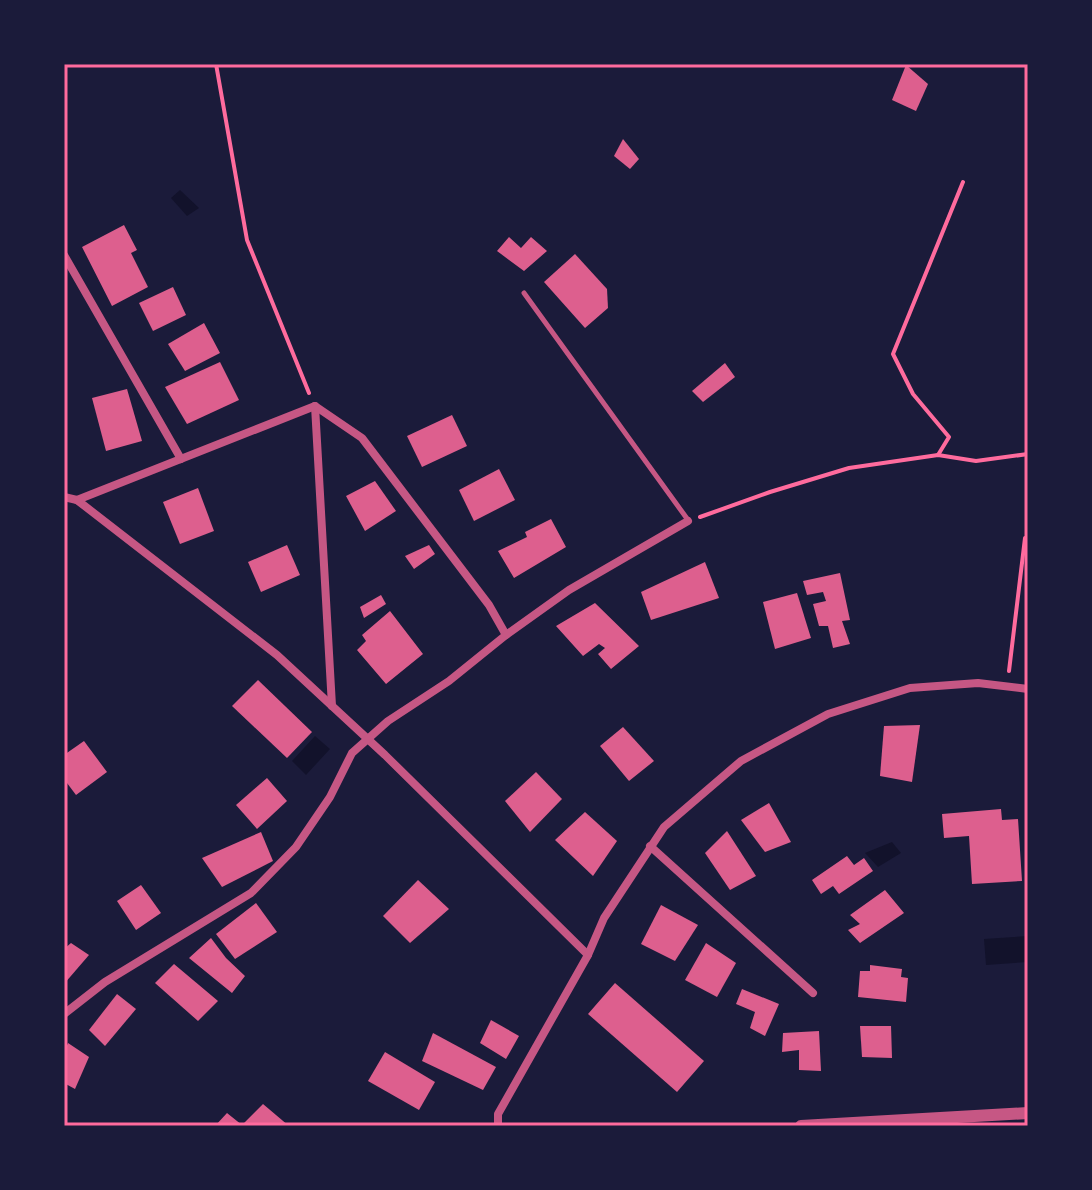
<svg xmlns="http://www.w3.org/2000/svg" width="1092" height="1190" viewBox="0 0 1092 1190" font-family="Bitter,serif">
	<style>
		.water { fill: #12122b }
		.building { fill: #dd5f8e }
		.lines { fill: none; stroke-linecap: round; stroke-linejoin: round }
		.path { stroke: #ff6b9d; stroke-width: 4 }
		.service { stroke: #c65784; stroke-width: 5 }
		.minor { stroke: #c65784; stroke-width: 8 }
		.tertiary { stroke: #c65784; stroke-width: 12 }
		.neatline { fill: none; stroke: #ff6b9d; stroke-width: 3 }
	</style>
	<rect width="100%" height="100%" fill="#1b1b3a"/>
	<!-- water -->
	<g class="water">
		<polygon points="180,190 199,208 187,216 171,198"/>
		<polygon points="315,736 330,749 306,775 292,761"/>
		<polygon points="892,842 901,853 878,867 865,853"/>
		<polygon points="1028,936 1028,962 986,965 984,939"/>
	</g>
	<!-- building -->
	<g class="building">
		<polygon points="906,65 928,84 916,111 892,100"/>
		<polygon points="623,139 639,159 630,169 614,156"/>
		<polygon points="124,225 137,250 131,253 148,287 112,306 82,247"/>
		<polygon points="509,237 521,248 531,237 547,251 524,271 497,251"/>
		<polygon points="575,254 607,289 608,308 585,328 544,282"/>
		<polygon points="173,287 186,315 153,331 139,303"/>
		<polygon points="204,323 220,353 185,371 168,344"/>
		<polygon points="220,362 239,400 187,424 165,387"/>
		<polygon points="725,363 735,377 703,402 692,391"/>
		<polygon points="127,389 142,441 106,451 92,398"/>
		<polygon points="452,415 467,446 422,467 407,436"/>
		<polygon points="499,469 515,500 474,521 459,490"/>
		<polygon points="375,481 396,511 365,531 346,496"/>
		<polygon points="198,488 214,531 180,544 163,502"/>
		<polygon points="551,519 566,547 514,578 498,551 527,537 525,532"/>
		<polygon points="287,545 300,575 261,592 248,562"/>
		<polygon points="429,545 435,554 414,569 405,556"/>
		<polygon points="705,562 719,598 651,620 641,592"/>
		<polygon points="840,573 850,620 842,621 850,644 833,648 828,626 819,626 813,604 826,601 823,592 807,595 803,581"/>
		<polygon points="797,593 811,638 775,649 763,602"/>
		<polygon points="381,595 386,604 364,618 360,607"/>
		<polygon points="595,603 639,646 611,669 598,654 605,648 599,644 583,656 556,626"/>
		<polygon points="390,611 423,654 386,684 357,650 366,641 362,635"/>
		<polygon points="258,680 312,732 287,758 232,706"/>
		<polygon points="920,725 912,782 880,776 884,726"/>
		<polygon points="623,727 654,761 629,781 600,746"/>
		<polygon points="84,741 107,772 76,795 64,779 64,755"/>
		<polygon points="536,772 562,799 530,832 505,801"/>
		<polygon points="267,778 287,801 257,829 236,805"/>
		<polygon points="769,803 791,842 765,852 741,820"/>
		<polygon points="1001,809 1002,820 1018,819 1022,881 972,884 969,836 944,838 942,814"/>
		<polygon points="585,812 617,841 593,876 555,840"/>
		<polygon points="727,831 756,876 730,890 705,853"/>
		<polygon points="261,832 273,861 222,887 202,858"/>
		<polygon points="847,856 854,865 864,858 873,871 839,894 833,886 821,894 812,880"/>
		<polygon points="418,880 449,909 410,943 383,916"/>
		<polygon points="141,885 161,913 136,930 117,901"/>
		<polygon points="885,890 904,913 860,943 848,930 860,924 850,915"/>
		<polygon points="256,903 277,932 235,959 216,934"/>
		<polygon points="661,905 698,925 675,961 641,944"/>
		<polygon points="211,938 226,958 245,976 232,993 189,958"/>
		<polygon points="71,943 89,955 64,984 64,949"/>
		<polygon points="706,943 736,963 717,997 685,980"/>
		<polygon points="174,964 218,1001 198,1021 155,983"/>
		<polygon points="870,965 902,969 901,977 908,978 906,1002 858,997 860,971 870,971"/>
		<polygon points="615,983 704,1061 677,1092 588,1014"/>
		<polygon points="742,989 779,1004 765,1036 750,1028 755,1012 736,1004"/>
		<polygon points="117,994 136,1009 105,1046 89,1030"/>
		<polygon points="491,1020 519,1036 506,1059 480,1043"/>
		<polygon points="860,1026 891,1026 892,1058 862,1057"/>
		<polygon points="819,1031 821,1071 799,1070 799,1050 782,1052 783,1033"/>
		<polygon points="433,1033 496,1067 483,1090 422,1061"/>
		<polygon points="68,1043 89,1057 75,1089 64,1083 64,1053"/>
		<polygon points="385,1052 435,1082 419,1110 368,1081"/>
		<polygon points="263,1104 289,1126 215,1126 227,1113 242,1125"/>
	</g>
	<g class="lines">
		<!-- path -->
		<g class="path">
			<polyline points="216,64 247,240 309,393"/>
			<polyline points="938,455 949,437 913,394 893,354 963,182"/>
			<polyline points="700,517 770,492 849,468 938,455 976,461 1028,454"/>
			<polyline points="1009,671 1025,538"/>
		</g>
		<!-- service -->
		<polyline class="service" points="524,293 688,520"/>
		<!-- minor -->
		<g class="minor">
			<polyline points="64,255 181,459"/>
			<polyline points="315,406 332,706"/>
			<polyline points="64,497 77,500 277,655 385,755 588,955 498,1114 498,1126"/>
			<polyline points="77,500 315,406 362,438 489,605 506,635"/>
			<polyline points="650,846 813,993"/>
			<polyline points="588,955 604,918 664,827 741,761 828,714 910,688 978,683 1028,689"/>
			<polyline points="64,1014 105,982 251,893 296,847 330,797 352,753 388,721 449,681 506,635 569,590 688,521"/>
		</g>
		<!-- tertiary -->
		<polyline class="tertiary" points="801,1126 1028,1113"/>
	</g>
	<!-- border -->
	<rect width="1092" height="1190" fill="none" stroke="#1b1b3a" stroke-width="132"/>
	<rect x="66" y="66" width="960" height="1058" class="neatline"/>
</svg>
